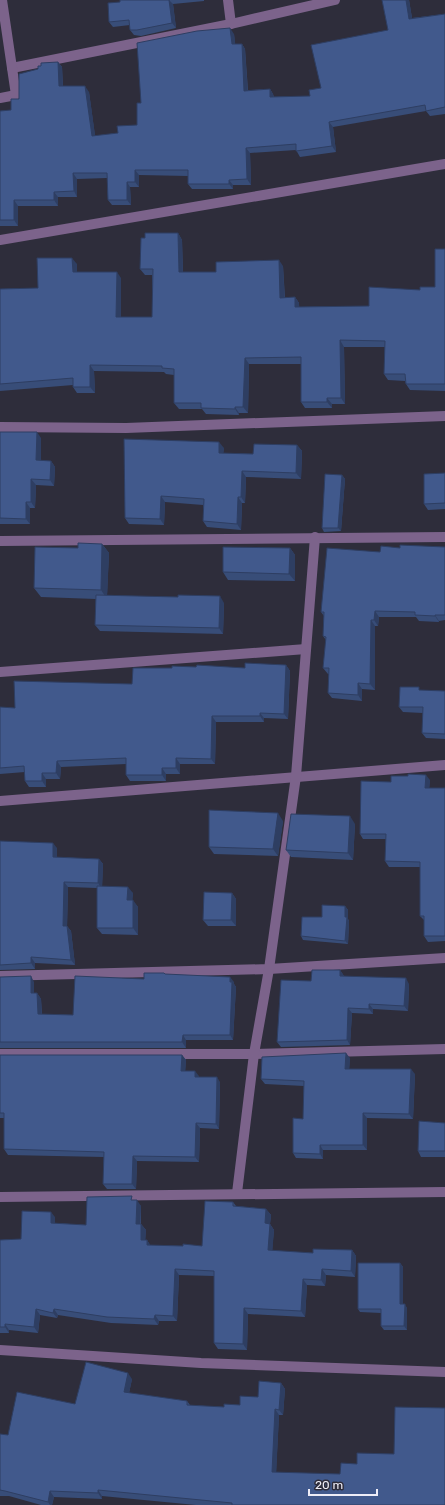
<svg xmlns="http://www.w3.org/2000/svg" width="445" height="1505" viewBox="0 0 445 1505" font-family="Rubik,sans-serif">
	<style>
		.lines { fill: none; stroke-linecap: round; stroke-linejoin: round }
		.street { stroke: #7c638b; stroke-width: 10 }
		.wall { fill: #384d78 }
		.shaded-wall { fill: #2e3e62 }
		.building { fill: #41598c; stroke: #2e3e62 }
	</style>
	<rect width="100%" height="100%" fill="#2e2d3b"/>
	<g class="lines">
		<!-- street -->
		<g class="street">
			<polyline points="228,0 231,24"/>
			<polyline points="12,68 231,24 335,0"/>
			<polyline points="0,98 16,95 2,0"/>
			<polyline points="0,240 445,164"/>
			<polyline points="0,427 126,428 445,416"/>
			<polyline points="0,541 445,537"/>
			<polyline points="0,672 306,649"/>
			<polyline points="0,801 445,765"/>
			<polyline points="0,976 269,969 445,958"/>
			<polyline points="0,1054 254,1054 445,1049"/>
			<polyline points="237,1193 254,1054 269,969 296,776 315,537"/>
			<polyline points="0,1197 445,1192"/>
			<polyline points="0,1350 201,1363 445,1372"/>
		</g>
	</g>
	<!-- wall -->
	<g class="wall">
		<polygon points="120,0 204,0 204,1 173,4 176,28 141,36 134,35 130,30 130,25 113,27 109,22 120,2"/>
		<polygon points="382,0 409,0 412,18 445,14 445,114 430,116 426,111 333,127 336,152 300,157 296,150 250,153 251,185 233,185 233,189 192,189 188,184 188,176 139,175 139,187 130,187 131,205 112,205 108,200 107,178 77,179 77,197 58,197 58,206 18,206 18,226 0,226 0,111 11,110 38,69 41,66 58,62 62,67 63,86 89,92 95,136 118,133 137,125 141,103 234,34 235,44 242,44 245,49 248,90 270,89 273,94 274,97 310,96 321,88 388,30"/>
		<polygon points="178,233 182,240 183,272 216,272 283,266 285,298 295,297 299,303 299,307 369,306 420,290 435,287 445,249 445,391 410,390 406,384 405,381 388,380 384,374 385,347 344,347 345,404 332,404 332,408 305,408 301,402 301,364 249,364 248,413 239,413 239,415 206,414 202,409 179,409 174,403 174,375 166,374 164,372 94,371 95,393 77,393 73,387 73,385 0,391 0,289 38,288 77,264 77,272 121,278 121,317 152,317 152,275 145,275 140,269 145,238"/>
		<polygon points="0,432 41,438 41,461 51,461 55,467 54,486 36,485 35,508 30,508 30,524 0,524"/>
		<polygon points="297,445 302,451 301,479 246,477 245,503 242,503 241,530 207,527 203,521 203,505 165,502 164,525 129,524 125,518 224,448 223,453 253,454"/>
		<polygon points="445,473 445,509 428,510 424,504"/>
		<polygon points="342,475 345,479 341,531 324,532 322,528"/>
		<polygon points="102,544 109,553 107,595 224,603 223,634 100,631 95,625 96,599 41,597 34,588 78,548"/>
		<polygon points="445,547 445,620 439,621 439,622 419,621 416,617 379,617 378,626 375,626 375,690 362,689 362,701 332,698 328,693 329,674 328,674 323,668 326,640 323,636 324,616 321,612 380,552 400,548"/>
		<polygon points="290,548 295,555 295,581 228,580 223,572"/>
		<polygon points="286,665 290,671 288,719 264,718 264,722 216,722 215,764 180,764 180,774 166,774 166,781 130,781 126,775 126,764 61,767 60,779 46,779 46,787 29,787 25,781 25,772 0,774 0,707 15,708 132,684 172,668 196,667 245,668"/>
		<polygon points="421,690 445,691 445,739 426,738 422,733 423,713 403,712 399,707"/>
		<polygon points="430,780 429,788 445,788 445,941 428,942 424,936 424,920 420,916 420,867 389,867 385,861 386,839 363,839 360,834 391,782"/>
		<polygon points="283,821 278,856 214,854 209,847"/>
		<polygon points="355,824 353,860 291,857 286,850"/>
		<polygon points="0,841 57,848 57,857 99,859 103,864 102,887 133,893 132,900 138,907 138,935 102,934 97,928 97,888 68,887 67,926 71,931 75,965 35,963 35,969 0,970"/>
		<polygon points="232,893 236,899 236,926 208,926 203,920"/>
		<polygon points="345,906 348,910 348,919 349,921 348,944 303,940 301,936 322,917"/>
		<polygon points="340,970 344,976 409,984 408,1011 373,1009 373,1014 352,1013 350,1045 281,1047 277,1042 311,981"/>
		<polygon points="165,974 234,982 234,984 236,987 233,1040 186,1040 186,1048 0,1048 0,977 34,982 34,993 37,993 41,999 42,1014 73,1015 144,979"/>
		<polygon points="0,1055 182,1055 186,1060 185,1071 199,1077 220,1082 219,1129 200,1128 199,1162 137,1161 136,1189 107,1189 103,1184 104,1157 8,1155 4,1149 4,1118 0,1118"/>
		<polygon points="350,1058 349,1069 415,1074 413,1119 367,1118 367,1150 323,1150 323,1159 296,1158 293,1153 303,1119 304,1086 265,1084 261,1079"/>
		<polygon points="445,1123 445,1157 421,1157 418,1151"/>
		<polygon points="134,1200 141,1206 141,1224 146,1230 145,1240 147,1240 150,1245 183,1246 202,1246 233,1202 236,1206 266,1209 271,1215 270,1224 274,1230 272,1251 313,1253 352,1250 356,1256 355,1277 326,1275 325,1286 307,1285 305,1317 248,1314 247,1350 218,1349 214,1343 214,1276 179,1275 177,1321 159,1321 158,1325 111,1323 58,1315 57,1318 40,1315 38,1333 9,1330 9,1333 0,1333 0,1240 21,1239 55,1217 55,1223 86,1225"/>
		<polygon points="400,1263 403,1267 403,1304 407,1308 407,1330 384,1330 381,1326 381,1313 360,1312 358,1309"/>
		<polygon points="132,1379 129,1393 187,1401 190,1405 224,1407 240,1405 258,1397 281,1383 285,1389 283,1415 279,1415 276,1472 445,1505 196,1505 102,1496 102,1499 54,1497 52,1505 41,1505 9,1496 0,1496 0,1434 8,1435"/>
	</g>
	<!-- shaded-wall -->
	<g class="shaded-wall">
		<polygon points="169,0 173,4 176,28 172,23"/>
		<polygon points="406,0 409,0 413,24 409,19"/>
		<polygon points="230,28 234,34 236,50 232,44"/>
		<polygon points="242,44 245,49 248,96 244,91"/>
		<polygon points="58,62 62,67 63,91 59,86"/>
		<polygon points="85,86 89,92 96,142 92,136"/>
		<polygon points="270,89 273,94 274,102 270,97"/>
		<polygon points="329,122 333,127 336,152 332,146"/>
		<polygon points="246,148 250,153 251,185 247,179"/>
		<polygon points="135,170 139,175 139,187 135,182"/>
		<polygon points="73,173 77,179 77,197 74,191"/>
		<polygon points="229,180 233,185 233,189 229,184"/>
		<polygon points="127,182 130,187 131,205 127,200"/>
		<polygon points="54,192 58,197 58,206 54,200"/>
		<polygon points="14,200 18,206 18,226 14,220"/>
		<polygon points="178,233 182,240 183,278 179,272"/>
		<polygon points="72,258 77,264 77,278 73,272"/>
		<polygon points="279,260 283,266 285,304 280,298"/>
		<polygon points="117,272 121,278 121,323 116,317"/>
		<polygon points="295,297 299,303 300,314 295,307"/>
		<polygon points="340,340 344,347 345,404 341,398"/>
		<polygon points="245,358 249,364 248,413 243,407"/>
		<polygon points="90,365 94,371 95,393 90,387"/>
		<polygon points="327,398 332,404 332,408 327,402"/>
		<polygon points="235,407 239,413 239,415 235,409"/>
		<polygon points="37,432 41,438 41,466 36,460"/>
		<polygon points="219,442 224,448 223,459 219,453"/>
		<polygon points="297,445 302,451 301,479 296,473"/>
		<polygon points="51,461 55,467 54,486 50,480"/>
		<polygon points="242,471 246,477 245,503 241,497"/>
		<polygon points="342,475 345,479 341,531 338,528"/>
		<polygon points="31,479 36,485 35,508 31,502"/>
		<polygon points="161,496 165,502 164,525 160,519"/>
		<polygon points="238,497 242,503 241,530 237,524"/>
		<polygon points="26,502 30,508 30,524 26,519"/>
		<polygon points="102,544 109,553 107,599 101,590"/>
		<polygon points="290,548 295,555 295,581 289,574"/>
		<polygon points="220,596 224,603 223,634 219,628"/>
		<polygon points="375,611 379,617 378,626 374,620"/>
		<polygon points="435,615 439,621 439,622 435,616"/>
		<polygon points="371,620 375,626 375,690 370,684"/>
		<polygon points="286,665 290,671 288,719 284,714"/>
		<polygon points="358,683 362,689 362,701 358,695"/>
		<polygon points="260,713 264,718 264,722 260,716"/>
		<polygon points="212,716 216,722 215,764 211,759"/>
		<polygon points="176,758 180,764 180,774 176,768"/>
		<polygon points="57,761 61,767 60,779 56,773"/>
		<polygon points="162,768 166,774 166,781 162,775"/>
		<polygon points="42,773 46,779 46,787 42,781"/>
		<polygon points="426,775 430,780 429,793 425,788"/>
		<polygon points="278,813 283,821 278,856 273,849"/>
		<polygon points="350,816 355,824 353,860 348,853"/>
		<polygon points="53,843 57,848 57,862 53,857"/>
		<polygon points="99,859 103,864 102,889 98,883"/>
		<polygon points="64,882 68,887 67,931 63,926"/>
		<polygon points="128,887 133,893 132,907 127,900"/>
		<polygon points="232,893 236,899 236,926 231,920"/>
		<polygon points="133,900 138,907 138,935 133,928"/>
		<polygon points="345,906 348,910 348,919 349,921 348,944 345,941"/>
		<polygon points="67,926 71,931 75,965 71,960"/>
		<polygon points="31,957 35,963 35,969 31,963"/>
		<polygon points="340,970 344,976 343,981 340,976"/>
		<polygon points="31,976 34,982 34,998 31,993"/>
		<polygon points="230,977 234,982 234,984 236,987 233,1040 230,1035"/>
		<polygon points="406,978 409,984 408,1011 404,1006"/>
		<polygon points="37,993 41,999 42,1019 38,1014"/>
		<polygon points="369,1004 373,1009 373,1014 369,1009"/>
		<polygon points="348,1008 352,1013 350,1045 347,1040"/>
		<polygon points="183,1035 186,1040 186,1048 182,1042"/>
		<polygon points="346,1053 350,1058 349,1074 345,1069"/>
		<polygon points="182,1055 186,1060 185,1076 181,1071"/>
		<polygon points="411,1069 415,1074 413,1119 409,1114"/>
		<polygon points="195,1071 199,1076 199,1082 195,1077"/>
		<polygon points="217,1077 220,1082 219,1129 216,1124"/>
		<polygon points="363,1113 367,1118 367,1150 363,1145"/>
		<polygon points="196,1123 200,1128 199,1162 195,1157"/>
		<polygon points="320,1145 323,1150 323,1159 320,1154"/>
		<polygon points="133,1156 137,1161 136,1189 132,1184"/>
		<polygon points="137,1200 141,1206 140,1229 136,1224"/>
		<polygon points="266,1209 271,1215 270,1224 274,1230 272,1256 268,1250 265,1223"/>
		<polygon points="51,1212 55,1217 55,1229 51,1223"/>
		<polygon points="141,1224 146,1230 145,1246 141,1240"/>
		<polygon points="147,1240 151,1246 147,1245"/>
		<polygon points="352,1250 356,1256 355,1277 351,1271"/>
		<polygon points="400,1263 403,1267 403,1307 400,1304"/>
		<polygon points="175,1269 179,1275 177,1321 173,1316"/>
		<polygon points="322,1269 326,1275 325,1286 321,1280"/>
		<polygon points="303,1279 307,1285 305,1317 301,1311"/>
		<polygon points="405,1304 407,1308 407,1330 404,1326"/>
		<polygon points="244,1308 248,1314 247,1350 243,1344"/>
		<polygon points="36,1309 40,1315 38,1333 34,1327"/>
		<polygon points="54,1309 58,1315 57,1318 53,1313"/>
		<polygon points="155,1315 159,1321 158,1325 154,1319"/>
		<polygon points="5,1324 9,1330 9,1333 5,1327"/>
		<polygon points="128,1373 132,1379 128,1398 124,1392"/>
		<polygon points="281,1383 285,1389 283,1415 279,1410"/>
		<polygon points="275,1409 279,1415 276,1478 272,1472"/>
		<polygon points="98,1490 102,1496 102,1499 98,1493"/>
		<polygon points="50,1491 54,1497 52,1505 50,1505 48,1502"/>
	</g>
	<!-- building -->
	<g class="building">
		<polygon points="120,0 169,0 172,23 137,30 130,30 129,20 109,22 108,3 120,2"/>
		<polygon points="382,0 406,0 409,19 445,14 445,107 426,111 425,105 329,122 332,146 296,151 296,144 246,148 247,179 229,180 229,184 188,184 188,170 135,170 135,182 127,182 127,200 108,200 107,173 73,173 74,191 54,192 54,200 14,200 14,220 0,220 0,111 11,110 11,99 19,99 19,74 38,69 38,66 41,66 41,63 58,62 59,86 85,86 92,136 118,133 117,126 137,125 137,103 141,103 137,43 197,31 230,28 232,44 242,44 244,91 270,89 270,97 310,96 309,90 321,88 311,45 388,30"/>
		<polygon points="145,233 178,233 179,272 216,272 216,262 279,260 280,298 295,297 295,307 369,306 369,287 420,290 420,287 435,287 435,249 445,249 445,384 406,384 405,374 384,374 385,341 340,340 341,398 327,398 327,402 301,402 301,357 245,358 243,407 235,407 235,409 201,408 201,403 174,403 174,369 162,368 162,366 90,365 90,387 73,387 73,378 0,384 0,289 38,288 37,258 72,258 73,272 117,272 116,317 152,317 153,269 140,269 141,238 145,238"/>
		<polygon points="0,432 37,432 36,460 51,461 50,480 31,479 31,502 26,502 26,519 0,518"/>
		<polygon points="124,439 219,442 219,453 253,454 254,444 297,445 296,473 242,471 241,497 238,497 237,524 203,521 204,499 161,496 160,519 125,518"/>
		<polygon points="445,473 445,503 424,504 424,474"/>
		<polygon points="325,474 342,475 338,528 322,528"/>
		<polygon points="78,543 102,544 101,590 34,588 35,547 78,548"/>
		<polygon points="400,545 445,547 445,615 435,615 435,616 415,615 415,612 375,611 374,620 371,620 370,684 358,683 358,695 328,693 329,668 323,668 326,637 323,636 324,612 321,612 327,548 380,552 381,546 400,548"/>
		<polygon points="223,547 290,548 289,574 223,572"/>
		<polygon points="96,595 178,597 178,595 220,596 219,628 95,625"/>
		<polygon points="245,663 286,665 284,714 260,713 260,716 212,716 211,759 176,758 176,768 162,768 162,775 126,775 126,758 57,761 56,773 42,773 42,781 25,781 24,766 0,768 0,707 15,708 14,681 132,684 133,668 172,668 172,666 196,667 197,665 245,668"/>
		<polygon points="400,687 419,687 419,690 445,691 445,734 422,733 423,707 399,707"/>
		<polygon points="408,774 426,775 425,788 445,788 445,936 424,936 424,916 420,916 420,862 385,861 386,834 360,834 361,781 391,782 391,776 408,776"/>
		<polygon points="209,810 278,813 273,849 209,847"/>
		<polygon points="291,814 350,816 348,853 286,850"/>
		<polygon points="0,841 53,843 53,857 99,859 98,883 64,882 63,926 67,926 71,960 31,957 31,963 0,965"/>
		<polygon points="97,886 128,887 127,900 133,900 133,928 97,928"/>
		<polygon points="204,892 232,893 231,920 203,920"/>
		<polygon points="322,905 345,906 345,917 347,917 345,941 301,936 302,917 322,917"/>
		<polygon points="312,970 340,970 340,976 406,978 404,1006 369,1004 369,1009 348,1008 347,1040 277,1042 281,980 311,981"/>
		<polygon points="144,973 164,973 165,974 230,977 230,982 232,982 230,1035 183,1035 182,1042 0,1042 0,977 31,976 31,993 37,993 38,1014 73,1015 75,976 144,979"/>
		<polygon points="346,1053 345,1069 411,1069 409,1114 363,1113 363,1145 320,1145 320,1154 293,1153 293,1118 303,1119 304,1081 261,1079 262,1057"/>
		<polygon points="0,1055 182,1055 181,1071 195,1071 195,1077 217,1077 216,1124 196,1123 195,1157 133,1156 132,1184 103,1184 104,1152 4,1149 4,1113 0,1113"/>
		<polygon points="419,1121 445,1123 445,1151 418,1151"/>
		<polygon points="132,1196 131,1200 137,1200 136,1224 141,1224 141,1240 147,1240 147,1245 183,1246 183,1244 202,1246 205,1201 233,1202 233,1206 266,1209 265,1223 270,1224 268,1250 313,1253 313,1249 352,1250 351,1271 322,1269 321,1280 303,1279 301,1311 244,1308 243,1344 214,1343 214,1271 175,1269 173,1316 155,1315 154,1319 107,1317 54,1309 53,1313 36,1309 34,1327 5,1324 5,1327 0,1327 0,1240 21,1239 22,1211 51,1212 51,1223 86,1225 87,1197"/>
		<polygon points="358,1263 400,1263 400,1304 405,1304 404,1326 381,1326 381,1309 358,1309"/>
		<polygon points="86,1362 128,1373 124,1392 187,1401 187,1405 224,1407 224,1404 240,1405 240,1396 258,1397 259,1381 281,1383 279,1410 275,1409 272,1472 340,1474 341,1463 357,1464 357,1453 394,1454 395,1407 445,1408 445,1505 232,1505 232,1503 98,1490 98,1493 50,1491 48,1502 5,1491 0,1490 0,1434 8,1435 17,1392 75,1404"/>
	</g>
	<!-- scale -->
	<path d="M309 1489v6h68v-6" fill="none" stroke="#eeedf7" stroke-width="2"/>
	<text x="315" y="1489" font-size="12" fill="#eeedf7" stroke="#2e2d3b" stroke-width="3" paint-order="stroke">20 m</text>
</svg>
